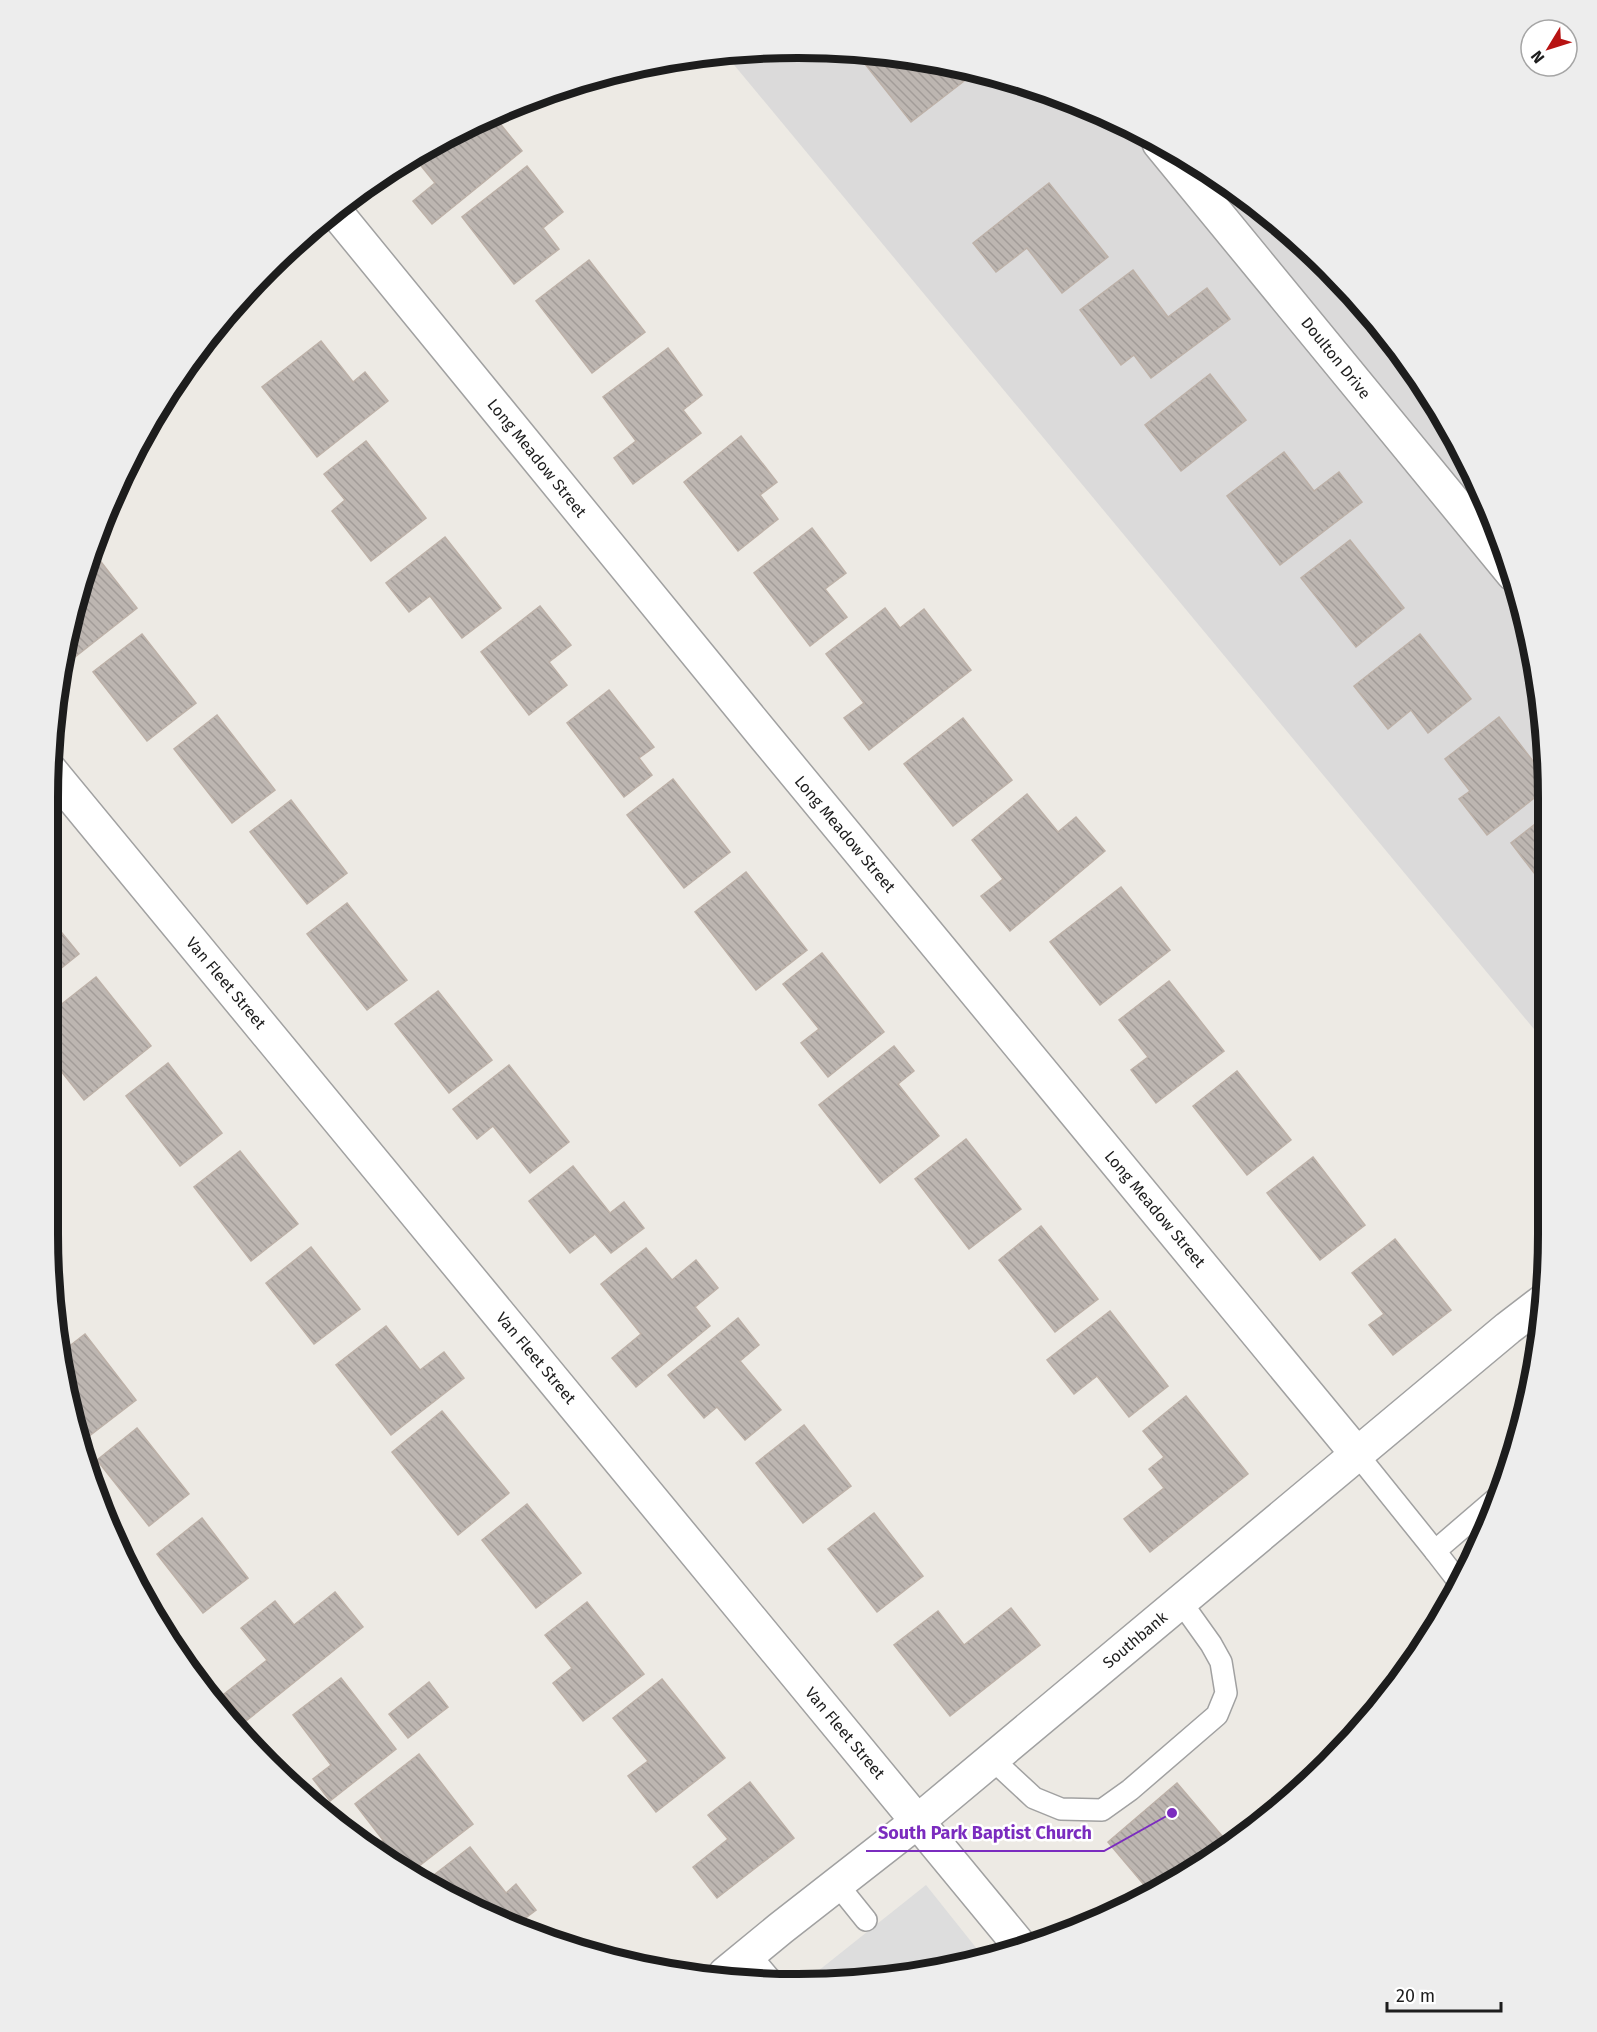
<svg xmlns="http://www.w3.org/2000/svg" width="1597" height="2032" viewBox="0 0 1597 2032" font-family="'Fira Sans',sans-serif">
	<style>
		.residential { fill: #dbdada }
		.parking { fill: #ddd }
		.building { fill: url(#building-back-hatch); stroke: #bdb1a8; stroke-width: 1.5 }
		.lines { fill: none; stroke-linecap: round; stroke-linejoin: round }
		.service-casing { stroke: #a1a1a1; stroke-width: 24 }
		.minor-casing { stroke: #a1a1a1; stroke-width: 36 }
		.service { stroke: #fff; stroke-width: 21 }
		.minor { stroke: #fff; stroke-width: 33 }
		.labels { text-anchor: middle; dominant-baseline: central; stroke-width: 5; stroke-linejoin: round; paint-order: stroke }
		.street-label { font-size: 16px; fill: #1d1d1d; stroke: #fff }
		.rim { fill: none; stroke: #1d1d1d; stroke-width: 8 }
		.leader { fill: none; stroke: #7b2cbf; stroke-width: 2 }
		.callout-dot { fill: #7b2cbf; stroke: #fff; stroke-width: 2 }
		.callout-label { font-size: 18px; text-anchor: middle; font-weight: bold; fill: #7b2cbf; stroke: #fff; stroke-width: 5; stroke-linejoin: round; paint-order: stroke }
	</style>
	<defs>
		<pattern id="building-back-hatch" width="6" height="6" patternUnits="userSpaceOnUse" patternTransform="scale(1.5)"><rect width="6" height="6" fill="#bdb6b1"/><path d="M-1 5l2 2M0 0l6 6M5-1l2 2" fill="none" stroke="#a29c98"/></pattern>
	</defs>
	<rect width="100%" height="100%" fill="#edeae4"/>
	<!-- residential -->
	<polygon class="residential" points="847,50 992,73 1130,125 1255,203 1363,303 1448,423 1509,558 1547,749 1548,1046 725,54"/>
	<!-- parking -->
	<polygon class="parking" points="926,1885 985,1959 803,1983"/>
	<!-- building -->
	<g class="building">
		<polygon points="860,52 977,71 911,122 857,54"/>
		<polygon points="494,116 522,151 432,224 413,201 435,183 413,156 423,149"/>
		<polygon points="527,166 563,212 543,228 559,249 514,284 462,217"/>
		<polygon points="1049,183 1108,257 1062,293 1027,248 996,272 973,243"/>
		<polygon points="589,260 645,332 592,373 536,301"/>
		<polygon points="1133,270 1168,317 1207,288 1230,319 1151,378 1134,355 1121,365 1080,310"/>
		<polygon points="321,341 353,382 365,372 388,401 317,457 262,387"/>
		<polygon points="668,348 702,395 683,410 701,433 633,484 614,458 636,441 603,397"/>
		<polygon points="1210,374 1246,420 1181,471 1145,425"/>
		<polygon points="741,436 777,482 760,495 778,519 738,551 684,482"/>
		<polygon points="366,441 426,518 371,561 332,511 345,500 324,474"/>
		<polygon points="1284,452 1314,491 1339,472 1362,502 1280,565 1227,496"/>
		<polygon points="812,528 846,573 825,589 847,617 810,646 754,573"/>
		<polygon points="445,537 501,608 462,638 430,596 409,612 386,583"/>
		<polygon points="1350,540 1404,608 1356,647 1301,578"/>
		<polygon points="91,549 137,608 75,657 69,650 88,557"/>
		<polygon points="540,606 571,645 549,662 567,685 529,715 481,652"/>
		<polygon points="885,608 900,628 924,609 971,670 869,750 844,718 864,703 826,654"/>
		<polygon points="142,634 196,703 147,741 93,672"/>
		<polygon points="1420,634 1471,699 1428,733 1411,710 1388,729 1354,686"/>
		<polygon points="609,690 654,747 639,758 652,775 624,797 567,723"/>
		<polygon points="217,715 275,790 232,823 174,749"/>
		<polygon points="1499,717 1536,765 1547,756 1547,788 1487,835 1459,799 1470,791 1445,759"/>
		<polygon points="963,718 1012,780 953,826 904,764"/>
		<polygon points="673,779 730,852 684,888 627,815"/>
		<polygon points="1027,794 1058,832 1076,817 1105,851 1010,931 981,896 1003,879 972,840"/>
		<polygon points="291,800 347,873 307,904 250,832"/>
		<polygon points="1548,814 1548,891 1511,843"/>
		<polygon points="746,872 807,950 756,990 695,912"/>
		<polygon points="1121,887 1170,950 1100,1005 1050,942"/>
		<polygon points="347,903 407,980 367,1010 307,934"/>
		<polygon points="49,917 79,954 49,978"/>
		<polygon points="822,953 884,1032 828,1077 801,1043 819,1029 783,984"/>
		<polygon points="96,977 151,1046 84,1100 49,1056 49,1014"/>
		<polygon points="1169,981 1224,1051 1156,1103 1131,1070 1148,1057 1119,1020"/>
		<polygon points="438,991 492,1060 449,1093 395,1024"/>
		<polygon points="894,1046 914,1071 898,1084 939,1136 880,1183 819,1105"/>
		<polygon points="168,1063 222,1133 180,1166 126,1096"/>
		<polygon points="509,1065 569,1142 530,1173 493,1126 477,1139 453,1109"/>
		<polygon points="1237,1071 1291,1140 1247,1175 1193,1106"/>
		<polygon points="966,1139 1021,1209 969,1249 915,1179"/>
		<polygon points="240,1151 298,1224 251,1261 194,1187"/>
		<polygon points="1313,1157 1365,1225 1320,1260 1267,1193"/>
		<polygon points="573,1166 610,1213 624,1202 644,1228 611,1253 595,1234 570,1253 529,1201"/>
		<polygon points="1041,1226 1098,1299 1055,1332 999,1260"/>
		<polygon points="1395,1239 1451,1310 1393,1355 1369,1325 1384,1314 1352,1273"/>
		<polygon points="311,1247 360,1309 314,1344 266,1283"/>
		<polygon points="646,1248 672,1280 696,1260 718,1288 695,1307 710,1326 636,1387 612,1358 641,1334 601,1284"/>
		<polygon points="1110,1311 1168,1386 1129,1417 1097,1376 1074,1394 1047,1360"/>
		<polygon points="738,1318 759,1345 740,1361 781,1410 745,1440 717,1407 704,1418 668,1375"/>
		<polygon points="386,1326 420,1370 444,1352 464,1378 391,1435 336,1365"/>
		<polygon points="85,1334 136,1400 80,1443 74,1428 63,1351"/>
		<polygon points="1186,1396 1248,1474 1150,1552 1124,1519 1164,1488 1149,1469 1164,1457 1143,1431"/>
		<polygon points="442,1411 509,1493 458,1535 392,1452"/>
		<polygon points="804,1425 851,1486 803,1523 756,1463"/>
		<polygon points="137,1428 189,1494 149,1526 97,1460"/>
		<polygon points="527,1504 581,1573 536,1608 482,1540"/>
		<polygon points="874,1513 923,1576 877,1612 828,1549"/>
		<polygon points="202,1518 248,1578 203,1613 157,1554"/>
		<polygon points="335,1592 363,1627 246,1721 224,1694 267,1660 241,1628 275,1601 294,1625"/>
		<polygon points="587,1602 644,1674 583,1721 553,1683 572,1668 545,1635"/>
		<polygon points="1011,1608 1040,1645 950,1716 894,1645 938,1611 964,1645"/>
		<polygon points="341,1678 396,1749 330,1801 313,1779 331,1765 293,1715"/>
		<polygon points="662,1679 725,1758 656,1812 628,1776 648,1761 613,1718"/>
		<polygon points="429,1682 448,1707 408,1738 389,1714"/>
		<polygon points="419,1754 473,1824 410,1873 383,1853 377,1845 383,1840 355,1804"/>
		<polygon points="750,1782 794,1838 717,1898 693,1867 728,1839 708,1815"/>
		<polygon points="1177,1783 1229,1844 1174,1883 1151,1893 1108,1842"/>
		<polygon points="470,1847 506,1893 516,1884 536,1910 519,1923 427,1885 425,1882"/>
	</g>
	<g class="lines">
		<!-- service casing -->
		<g class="service-casing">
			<g id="service">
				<polyline points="1357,1454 1435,1551"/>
				<polyline points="1459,1582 1435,1551 1499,1496"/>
				<polyline points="992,1759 1034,1798 1061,1809 1102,1810 1130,1790 1217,1715 1226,1693 1221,1662 1211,1644 1181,1602"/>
				<polyline points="837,1884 866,1920"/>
				<polyline points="749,1954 771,1980"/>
			</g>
		</g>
		<!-- minor casing -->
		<g class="minor-casing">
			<g id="minor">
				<polyline points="1159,143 1513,574"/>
				<polyline points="335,211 766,738 1357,1454"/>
				<polyline points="50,770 1021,1947"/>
				<polyline points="725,1974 781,1928 918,1821 1508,1328 1542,1302"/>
			</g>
		</g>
		<!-- service -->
		<use href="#service" class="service"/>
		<!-- minor -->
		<use href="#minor" class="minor"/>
	</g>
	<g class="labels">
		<!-- street labels -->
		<g class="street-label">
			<text transform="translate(1336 358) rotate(51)">Doulton Drive</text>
			<text transform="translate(537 458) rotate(51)">Long Meadow Street</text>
			<text transform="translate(845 834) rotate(50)">Long Meadow Street</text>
			<text transform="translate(226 983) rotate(50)">Van Fleet Street</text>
			<text transform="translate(1155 1209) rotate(50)">Long Meadow Street</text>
			<text transform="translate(536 1358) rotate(50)">Van Fleet Street</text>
			<text transform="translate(1135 1640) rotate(-40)">Southbank</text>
			<text transform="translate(845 1733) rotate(50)">Van Fleet Street</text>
		</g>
	</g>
	<!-- crop -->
	<path d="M0 0H1597V2032H0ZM798 58H798A740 740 0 0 1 1538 798V1234A740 740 0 0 1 798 1974H798A740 740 0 0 1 58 1234V798A740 740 0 0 1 798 58Z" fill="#ededed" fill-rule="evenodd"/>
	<path class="rim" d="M798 58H798A740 740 0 0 1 1538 798V1234A740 740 0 0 1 798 1974H798A740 740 0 0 1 58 1234V798A740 740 0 0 1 798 58Z"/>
	<!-- callouts -->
	<path class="leader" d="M1172 1813L1104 1851H866"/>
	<circle class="callout-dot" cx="1172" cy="1813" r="6"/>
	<g class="callout-label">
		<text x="985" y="1839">South Park Baptist Church</text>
	</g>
	<!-- north arrow -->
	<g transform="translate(1549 48) rotate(232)"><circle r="28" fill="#ffffff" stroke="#a5a5a5" stroke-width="1.5"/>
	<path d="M0-4.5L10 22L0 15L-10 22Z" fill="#b71313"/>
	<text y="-9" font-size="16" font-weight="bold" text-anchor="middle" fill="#1d1d1d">N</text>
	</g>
	<!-- scale -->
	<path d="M1387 2002v9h114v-9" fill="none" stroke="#1d1d1d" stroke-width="3"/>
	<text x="1396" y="2002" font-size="18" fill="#1d1d1d" stroke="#ffffff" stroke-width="4.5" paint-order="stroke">20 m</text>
</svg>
